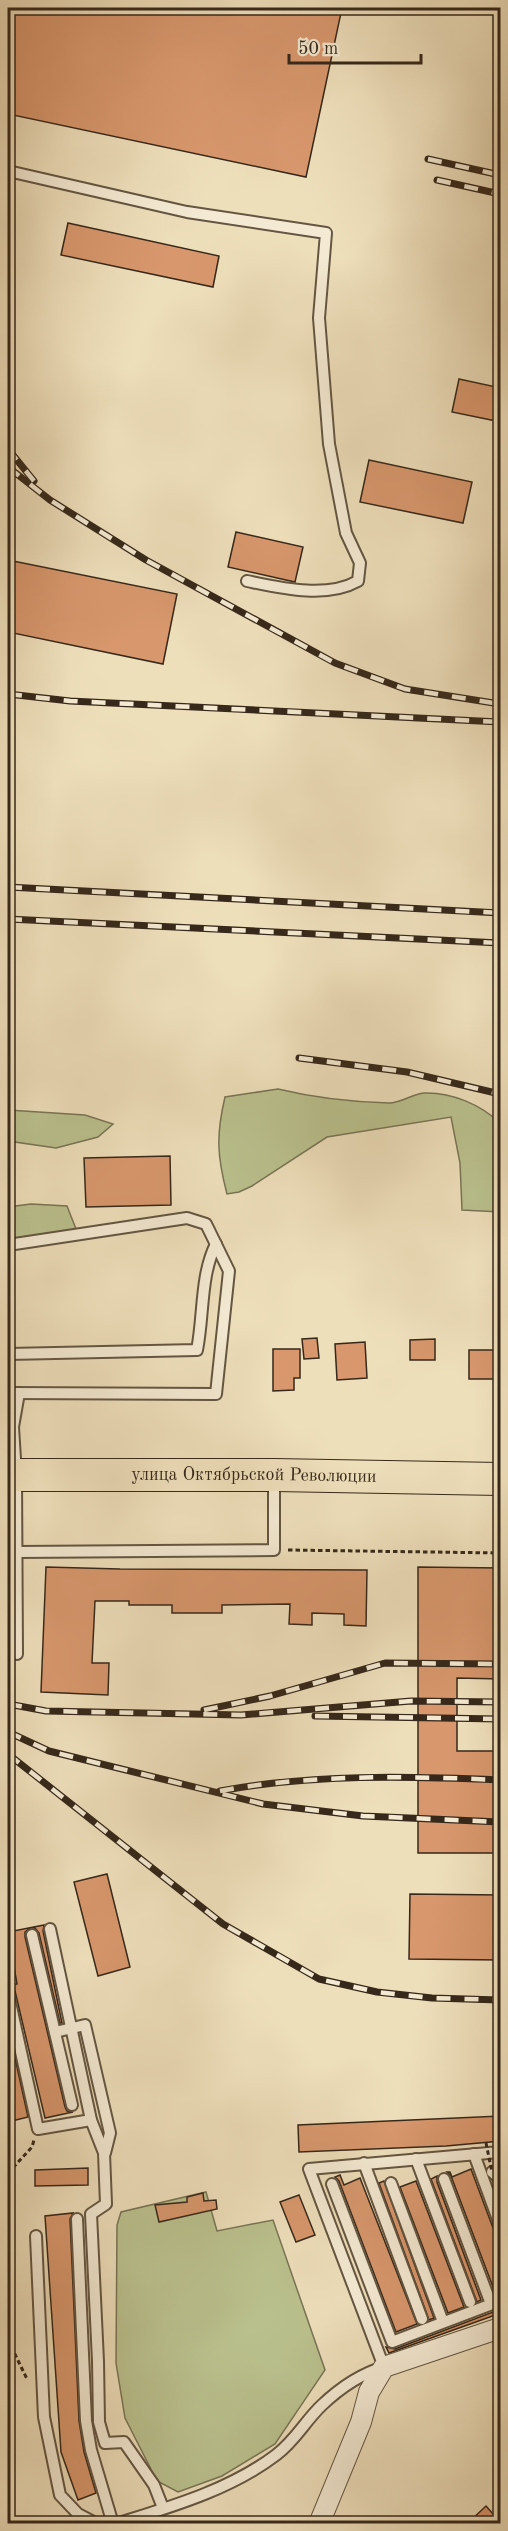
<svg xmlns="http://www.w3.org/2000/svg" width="508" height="2531" viewBox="0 0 508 2531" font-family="'Old Standard TT',serif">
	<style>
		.green { fill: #bac18e; stroke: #787454; stroke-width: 1.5 }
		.building { fill: #d8976d; stroke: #36281a; stroke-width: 1.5 }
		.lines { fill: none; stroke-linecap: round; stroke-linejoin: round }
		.service-casing { stroke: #645642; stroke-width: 14 }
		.minor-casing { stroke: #645642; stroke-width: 22 }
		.primary-casing { stroke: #36281a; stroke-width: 34 }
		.path { stroke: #36281a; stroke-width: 3; stroke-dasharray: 4.5 3; stroke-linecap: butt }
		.service { stroke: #f4ead3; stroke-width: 10 }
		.minor { stroke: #f4ead3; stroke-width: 20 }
		.primary { stroke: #eedfbb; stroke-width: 32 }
		.rail-casing { stroke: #36281a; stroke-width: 7 }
		.rail { stroke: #f4ead3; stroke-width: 4.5; stroke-dasharray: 14; stroke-linecap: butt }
		.path-bridge { stroke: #36281a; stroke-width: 3; stroke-dasharray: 4.5 3; stroke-linecap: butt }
		.labels { text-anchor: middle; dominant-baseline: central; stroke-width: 4.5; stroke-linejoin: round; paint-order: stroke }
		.street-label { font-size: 18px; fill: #36281a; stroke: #f4ead3 }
	</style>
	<rect width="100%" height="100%" fill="#eedfbb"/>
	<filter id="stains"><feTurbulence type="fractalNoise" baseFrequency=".00333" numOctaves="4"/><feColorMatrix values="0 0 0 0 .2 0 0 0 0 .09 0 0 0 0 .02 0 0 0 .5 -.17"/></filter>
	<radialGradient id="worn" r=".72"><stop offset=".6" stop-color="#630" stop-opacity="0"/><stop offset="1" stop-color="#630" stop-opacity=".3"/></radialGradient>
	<!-- green -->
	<g class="green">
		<path d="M278 1089C315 1098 351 1102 389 1103 401 1103 412 1094 424 1093 452 1092 481 1105 500 1123V1212L462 1210 460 1163 451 1117 327 1137 252 1186 239 1192 227 1194C217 1156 216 1135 225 1097Z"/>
		<polygon points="8,1110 85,1115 113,1124 98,1137 56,1148 8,1141"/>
		<polygon points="31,1204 67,1206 76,1229 8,1241 8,1207"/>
		<polygon points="206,2192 217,2231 273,2220 325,2370 275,2444 222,2476 178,2492 157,2481 125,2418 116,2363 117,2225 121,2212"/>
	</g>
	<!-- building -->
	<g class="building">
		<polygon points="8,8 342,8 306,177 8,114"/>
		<polygon points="68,223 219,256 213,287 61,255"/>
		<polygon points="459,379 501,388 501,422 452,412"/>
		<polygon points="369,460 472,482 463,523 360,502"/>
		<polygon points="236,532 303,547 295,582 228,567"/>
		<polygon points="8,560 177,594 163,664 8,632"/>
		<polygon points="170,1156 171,1205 86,1207 84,1158"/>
		<polygon points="317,1338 319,1358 304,1359 302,1339"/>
		<polygon points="435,1339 435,1360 410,1360 410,1340"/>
		<polygon points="365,1342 367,1378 337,1380 335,1344"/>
		<polygon points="273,1349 300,1349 300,1378 294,1378 294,1390 273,1391"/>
		<rect x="469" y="1350" width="32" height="29"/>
		<polygon points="46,1567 120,1569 367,1570 366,1626 344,1625 344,1614 312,1613 312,1625 289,1624 290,1604 222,1605 222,1613 172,1613 172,1605 129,1605 129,1601 95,1601 92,1663 109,1663 108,1695 41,1692"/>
		<polygon points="418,1567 501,1568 501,1679 457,1678 457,1751 501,1751 501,1853 418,1853"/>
		<polygon points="107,1874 130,1967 98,1976 74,1882"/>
		<polygon points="410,1894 501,1895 501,1960 409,1959"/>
		<polygon points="44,1925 43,1931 62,2023 60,2023 39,1933 35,1928 30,1928 25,1932 25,1937 65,2107 67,2111 73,2112 45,2118 15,1991 8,1986 17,1984 8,1932"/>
		<polygon points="8,2026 28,2117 8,2122"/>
		<polygon points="501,2116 501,2141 446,2146 299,2152 298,2125"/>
		<polygon points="88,2168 88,2185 35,2186 35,2170"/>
		<polygon points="471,2169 493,2228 501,2232 501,2294 496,2295 451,2176 447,2172 450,2172 452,2177"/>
		<polygon points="340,2175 344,2185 360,2178 417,2324 396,2332 339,2181 335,2177"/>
		<polygon points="437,2176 437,2182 481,2300 477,2302 431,2179"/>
		<polygon points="384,2181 434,2318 429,2320 379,2183"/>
		<polygon points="416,2181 464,2307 448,2313 400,2187"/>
		<polygon points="203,2193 204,2201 216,2200 217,2209 159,2222 155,2205 187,2202 187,2197"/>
		<polygon points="299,2195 315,2235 296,2242 280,2202"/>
		<polygon points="73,2213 70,2219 79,2421 84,2452 96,2493 78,2500 61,2452 45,2216"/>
		<polygon points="501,2309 501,2313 389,2353 386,2347 395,2349"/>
		<polygon points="486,2506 501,2523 468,2523"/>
	</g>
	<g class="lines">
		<!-- service casing -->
		<g class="service-casing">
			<g id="service">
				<path d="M8 171 187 212 326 233 319 318 329 444 346 533 360 563 358 581C326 599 281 588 247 581"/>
				<polyline points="8,1245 187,1218 206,1224 229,1271 216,1394 8,1393"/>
				<path d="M8 1354 197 1350C204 1315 200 1276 216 1244"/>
				<polyline points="17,1552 274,1550 274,1478"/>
				<polyline points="17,1654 16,1475 13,1427 19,1393"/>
				<polyline points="50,1929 91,2120 104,2153 106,2204 91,2214 98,2361 99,2422 105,2443 124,2442 154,2485 163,2508"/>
				<polyline points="32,1935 72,2105"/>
				<polyline points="8,1993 38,2129 91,2120"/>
				<polyline points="55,2032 85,2025 110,2133 105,2153"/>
				<polyline points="474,2154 500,2225"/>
				<polyline points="416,2159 470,2302"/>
				<polyline points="364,2163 422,2319"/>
				<polyline points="492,2172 498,2177 500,2183"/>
				<polyline points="444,2179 491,2304"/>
				<polyline points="391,2183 443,2322"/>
				<polyline points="332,2184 392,2342 500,2301"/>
				<polyline points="77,2219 86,2421 91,2450 113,2524"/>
				<polyline points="36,2236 44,2417 60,2495 78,2514 97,2524"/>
				<path d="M116 2524C170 2507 230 2490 276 2455 296 2440 305 2421 322 2405 340 2388 360 2374 384 2367L309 2169 500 2152"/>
			</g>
		</g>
		<!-- minor casing -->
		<g class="minor-casing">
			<polyline id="minor" points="319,2524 361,2422 369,2392 384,2367 500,2328"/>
		</g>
		<!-- primary casing -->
		<g class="primary-casing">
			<g id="primary">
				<path id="s1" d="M8 1475H274L500 1479"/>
			</g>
		</g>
		<!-- path -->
		<g class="path">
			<polyline points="288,1550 500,1553"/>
			<polyline points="8,2173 32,2147 34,2140"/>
			<polyline points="8,2340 27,2379"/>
		</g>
		<!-- service -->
		<use href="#service" class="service"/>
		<!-- minor -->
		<use href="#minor" class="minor"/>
		<!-- primary -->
		<use href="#primary" class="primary"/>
		<!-- rail casing -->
		<g class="rail-casing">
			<g id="rail">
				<polyline points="428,159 500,175"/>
				<polyline points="437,180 500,194"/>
				<polyline points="8,449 34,481"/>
				<polyline points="8,467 50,500 146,560 335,663 405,689 500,704"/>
				<polyline points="8,694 70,701 500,722"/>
				<polyline points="8,887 500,913"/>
				<polyline points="8,919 500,943"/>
				<polyline points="299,1058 407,1072 500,1094"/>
				<polyline points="8,1704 46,1711 241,1715 411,1701 500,1702"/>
				<polyline points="204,1710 270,1696 385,1663 500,1664"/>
				<polyline points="315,1716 500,1719"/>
				<polyline points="8,1732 49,1751 263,1804 363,1816 500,1822"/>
				<polyline points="8,1754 223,1924 319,1979 377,1992 432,1998 500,2000"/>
				<path d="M220 1791C312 1774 407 1776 500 1780"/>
			</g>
		</g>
		<!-- rail -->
		<use href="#rail" class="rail"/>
		<!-- path-bridge -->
		<polyline class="path-bridge" points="486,2143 492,2172"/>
	</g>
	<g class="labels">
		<!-- street labels -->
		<g class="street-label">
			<text stroke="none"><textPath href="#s1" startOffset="246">улица Октябрьской Революции</textPath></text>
		</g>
	</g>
	<!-- margin -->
	<rect width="508" height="2531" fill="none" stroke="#eedfbb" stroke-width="30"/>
	<rect x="9" y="9" width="490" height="2513" fill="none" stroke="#36281a" stroke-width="3"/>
	<rect x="15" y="15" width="478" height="2501" fill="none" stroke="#36281a" stroke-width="1.5"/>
	<!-- scale -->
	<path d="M289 54v9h132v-9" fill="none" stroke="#36281a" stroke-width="3"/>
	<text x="298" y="54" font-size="18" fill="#36281a" stroke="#f4ead3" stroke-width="4.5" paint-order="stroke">50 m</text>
	<rect width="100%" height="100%" filter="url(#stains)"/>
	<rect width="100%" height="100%" fill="url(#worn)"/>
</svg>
